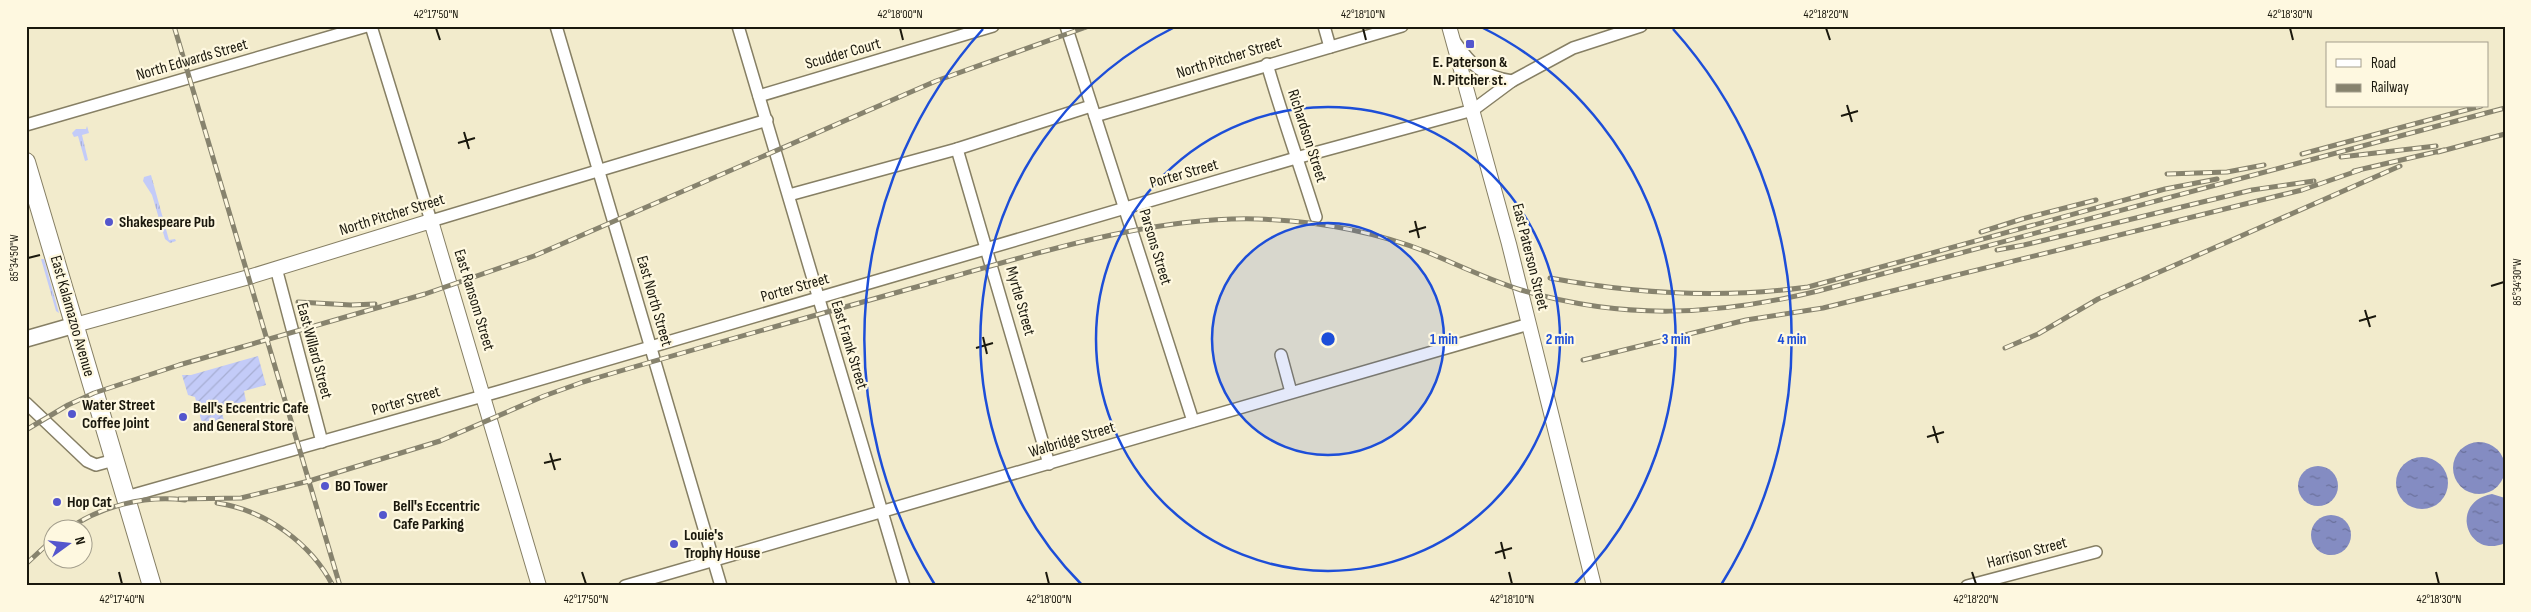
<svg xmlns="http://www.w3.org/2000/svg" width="2531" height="612" viewBox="0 0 2531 612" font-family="'Sofia Sans Condensed',sans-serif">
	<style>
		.grass { fill: url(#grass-tufts) }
		.garden { fill: url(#garden-furrows) }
		.water { fill: url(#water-ripples) }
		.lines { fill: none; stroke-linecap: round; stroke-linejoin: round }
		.minor-casing { stroke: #867f64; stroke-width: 14 }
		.tertiary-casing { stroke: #867f64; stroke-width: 16 }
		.secondary-casing { stroke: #867f64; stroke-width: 18 }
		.primary-casing { stroke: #867f64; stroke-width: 20 }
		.minor { stroke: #fff; stroke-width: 11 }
		.tertiary { stroke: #fff; stroke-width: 14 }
		.secondary { stroke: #fff; stroke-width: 15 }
		.primary { stroke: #fff; stroke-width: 18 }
		.rail-casing { stroke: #87836e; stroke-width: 5 }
		.rail { stroke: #fef8e0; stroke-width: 3; stroke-dasharray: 9; stroke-linecap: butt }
		.ticks { fill: none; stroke: #1a180d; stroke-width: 2 }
		.ring { fill: none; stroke: #1d4ed8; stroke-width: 2.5 }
		.poi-dot { fill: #5456cd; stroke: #fef8e0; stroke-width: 2 }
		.labels { text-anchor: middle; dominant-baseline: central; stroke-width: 4.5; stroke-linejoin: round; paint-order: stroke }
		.street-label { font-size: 16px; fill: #1a180d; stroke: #fef8e0 }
		.poi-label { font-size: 16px; font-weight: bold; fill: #1a180d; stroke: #fef8e0; text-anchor: start }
		.centre { fill: #1d4ed8; stroke: #fef8e0; stroke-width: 2.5 }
		.ring-label { font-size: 15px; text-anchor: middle; font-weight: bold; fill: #1d4ed8; stroke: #fef8e0; stroke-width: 4.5; stroke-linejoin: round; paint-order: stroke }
		.neatline { fill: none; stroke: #1a180d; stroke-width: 2 }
		.ticks-label { font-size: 12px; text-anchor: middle; fill: #1a180d }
	</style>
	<defs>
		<pattern id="grass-tufts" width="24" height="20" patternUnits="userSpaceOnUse" patternTransform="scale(1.25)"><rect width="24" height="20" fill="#c3cbf8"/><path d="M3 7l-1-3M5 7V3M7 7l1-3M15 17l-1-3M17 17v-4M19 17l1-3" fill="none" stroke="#a7aed3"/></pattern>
		<pattern id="garden-furrows" width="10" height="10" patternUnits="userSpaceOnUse" patternTransform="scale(1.25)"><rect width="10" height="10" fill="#c3cbf8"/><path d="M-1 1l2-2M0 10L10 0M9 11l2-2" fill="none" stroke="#a7aed3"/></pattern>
		<pattern id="water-ripples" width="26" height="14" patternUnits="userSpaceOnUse" patternTransform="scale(1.25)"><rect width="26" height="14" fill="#848cc2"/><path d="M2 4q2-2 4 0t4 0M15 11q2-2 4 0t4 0" fill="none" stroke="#6b719c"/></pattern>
	</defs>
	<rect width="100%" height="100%" fill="#f2ebcc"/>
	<!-- grass -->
	<g class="grass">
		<polygon points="87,126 89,133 82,135 88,160 85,161 78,136 74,137 72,133 76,129 86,129"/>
		<polygon points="151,175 169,240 175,239 176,241 170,243 165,239 152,195 143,181 144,177"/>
		<polygon points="41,259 44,259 59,313 56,311"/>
	</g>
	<!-- garden -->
	<polygon class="garden" points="258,356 266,385 244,391 246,401 221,408 224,421 203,427 195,397 188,395 182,375 191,375"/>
	<!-- water -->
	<g class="water">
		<circle cx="2479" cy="468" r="26"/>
		<circle cx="2422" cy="483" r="26"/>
		<circle cx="2318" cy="486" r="20"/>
		<path d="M2492 494 2505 498V543C2467 560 2448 502 2492 494Z"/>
		<circle cx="2331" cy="535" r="20"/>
	</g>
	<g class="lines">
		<!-- minor casing -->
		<g class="minor-casing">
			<g id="minor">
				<polyline points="371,26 431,221 767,120"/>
				<polyline points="556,26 721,586"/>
				<polyline points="738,26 904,586"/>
				<polyline points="1066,26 1193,421"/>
				<polyline points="1324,26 1330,47"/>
				<path d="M1455 42C1472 66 1482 76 1512 81"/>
				<path d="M1267 64C1282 116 1300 166 1316 217"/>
				<polyline points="759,96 993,26"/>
				<polyline points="1095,116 1402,26"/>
				<polyline points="26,125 367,26"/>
				<polyline points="957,149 1049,464"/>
				<polyline points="789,195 957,149 1091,106"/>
				<polyline points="276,268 322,442"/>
				<polyline points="1281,355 1291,392"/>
				<polyline points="26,403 87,461 96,465 114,460"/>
				<polyline points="126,497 497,392 1296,158 1473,110 1512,81 1573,48 1641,26"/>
				<polyline points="625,586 1529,324"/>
				<polyline points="1967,586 2096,552"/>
			</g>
		</g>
		<!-- tertiary casing -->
		<g class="tertiary-casing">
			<g id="tertiary">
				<polyline points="1449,26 1509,244 1594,586"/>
				<polyline points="75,325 249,277 431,221 539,586"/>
			</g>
		</g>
		<!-- secondary casing -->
		<g class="secondary-casing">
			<polyline id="secondary" points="26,339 75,325"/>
		</g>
		<!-- primary casing -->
		<g class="primary-casing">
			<polyline id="primary" points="26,162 152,586"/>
		</g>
		<!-- minor -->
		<use href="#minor" class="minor"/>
		<!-- tertiary -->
		<use href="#tertiary" class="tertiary"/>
		<!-- secondary -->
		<use href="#secondary" class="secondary"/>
		<!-- primary -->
		<use href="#primary" class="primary"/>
		<!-- rail casing -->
		<g class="rail-casing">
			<g id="rail">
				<polyline points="174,26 340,586"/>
				<polyline points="2438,152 2505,134"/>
				<polyline points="2302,154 2481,106"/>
				<polyline points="2341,157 2436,146"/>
				<polyline points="2354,171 2444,150"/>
				<polyline points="2167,174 2227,172 2264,165"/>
				<polyline points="1981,232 2022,219 2096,200"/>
				<polyline points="1997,250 2024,245 2252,190 2314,181"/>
				<path d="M1550 278C1636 294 1721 299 1808 287L2165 189 2217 179"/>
				<polyline points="298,302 351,305 375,304"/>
				<polyline points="2005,348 2038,334 2098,299 2400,166"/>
				<polyline points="1583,360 1746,320 1823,308 2302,190 2360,170"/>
				<polyline points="26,430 68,405 94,393 179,365 425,294 534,256 936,81 1089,26"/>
				<path d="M179 499 241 498 309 481 440 441 544 396 583 382C697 348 813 316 927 284 1031 255 1150 216 1258 219 1316 221 1373 231 1427 252 1458 265 1489 280 1521 290 1624 320 1715 316 1818 291L2505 108"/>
				<path d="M217 503C265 510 311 543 333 586"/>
				<path d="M67 530C100 506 145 495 185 500"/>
				<polyline points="26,564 52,540"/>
			</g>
		</g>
		<!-- rail -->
		<use href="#rail" class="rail"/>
	</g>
	<!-- ticks -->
	<path class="ticks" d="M436 28 440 40M900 28 903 40M1363 28 1366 40M1826 28 1830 40M2290 28 2293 40M1847 105 1852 122M1841 116 1858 111M464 132 469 149M458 143 475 138M1415 221 1419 238M1409 232 1426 227M28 258 40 255M2491 286 2504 282M2365 310 2370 327M2359 321 2376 316M983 337 987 354M976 348 993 343M1933 426 1938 443M1927 437 1944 432M550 453 555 470M544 463 561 459M1501 542 1505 559M1495 553 1512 548M119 572 122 584M582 572 586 584M1046 572 1049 584M1509 572 1512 584M1972 572 1976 584M2436 572 2439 584"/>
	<!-- distance rings -->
	<circle cx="1328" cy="339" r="116" fill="#1d4ed8" fill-opacity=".12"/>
	<g class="ring">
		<circle cx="1328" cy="339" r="116"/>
		<circle cx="1328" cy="339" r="232"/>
		<path d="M1082 585A348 348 0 0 1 1173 28M1483 28A348 348 0 0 1 1574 585"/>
		<path d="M935 585A464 464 0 0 1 983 29M1673 29A464 464 0 0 1 1721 585"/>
	</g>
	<!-- markers -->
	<g class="poi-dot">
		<rect x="1465" y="39" width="10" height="10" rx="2.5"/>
		<circle cx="109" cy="222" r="5"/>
		<circle cx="72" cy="414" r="5"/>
		<circle cx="183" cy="417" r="5"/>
		<circle cx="325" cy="486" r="5"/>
		<circle cx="57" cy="502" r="5"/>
		<circle cx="383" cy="515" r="5"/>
		<circle cx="674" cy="544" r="5"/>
	</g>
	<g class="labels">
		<!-- street labels -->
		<g class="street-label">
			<text transform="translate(843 54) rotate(-16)">Scudder Court</text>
			<text transform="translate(1229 58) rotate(-17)">North Pitcher Street</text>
			<text transform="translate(192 60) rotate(-16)">North Edwards Street</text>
			<text transform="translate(1307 136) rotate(72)">Richardson Street</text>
			<text transform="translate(1184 174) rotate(-16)">Porter Street</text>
			<text transform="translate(392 215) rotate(-17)">North Pitcher Street</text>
			<text transform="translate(1155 247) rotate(73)">Parsons Street</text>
			<text transform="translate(1530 257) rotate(76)">East Paterson Street</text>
			<text transform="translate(795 288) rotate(-16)">Porter Street</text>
			<text transform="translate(474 300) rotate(73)">East Ransom Street</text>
			<text transform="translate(654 301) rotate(74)">East North Street</text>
			<text transform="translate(1020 301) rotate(74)">Myrtle Street</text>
			<text transform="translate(72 316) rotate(74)">East Kalamazoo Avenue</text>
			<text transform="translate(849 345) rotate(73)">East Frank Street</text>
			<text transform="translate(314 351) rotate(75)">East Willard Street</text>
			<text transform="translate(406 401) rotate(-16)">Porter Street</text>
			<text transform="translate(1072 440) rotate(-17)">Walbridge Street</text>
			<text transform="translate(2027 553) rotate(-15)">Harrison Street</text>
		</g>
		<!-- poi labels -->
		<g class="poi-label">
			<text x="1470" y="62" text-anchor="middle">E. Paterson &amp;<tspan x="1470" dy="18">N. Pitcher st.</tspan></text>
			<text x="119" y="222">Shakespeare Pub</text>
			<text x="82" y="405">Water Street<tspan x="82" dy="18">Coffee Joint</tspan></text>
			<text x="193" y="408">Bell's Eccentric Cafe<tspan x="193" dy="18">and General Store</tspan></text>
			<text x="335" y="486">BO Tower</text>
			<text x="67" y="502">Hop Cat</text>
			<text x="393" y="506">Bell's Eccentric<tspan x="393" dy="18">Cafe Parking</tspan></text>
			<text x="684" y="535">Louie's<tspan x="684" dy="18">Trophy House</tspan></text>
		</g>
	</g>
	<circle cx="1328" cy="339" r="8" class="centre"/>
	<g class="ring-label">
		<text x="1444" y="344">1 min</text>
		<text x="1560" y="344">2 min</text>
		<text x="1676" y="344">3 min</text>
		<text x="1792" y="344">4 min</text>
	</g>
	<!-- border -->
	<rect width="2531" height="612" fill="none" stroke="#fef8e0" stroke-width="55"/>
	<!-- legend -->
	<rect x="2326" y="42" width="162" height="65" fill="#fef8e0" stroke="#a39e8c"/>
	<rect x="2336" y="59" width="25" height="8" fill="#ffffff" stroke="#a39e8c"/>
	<text x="2371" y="68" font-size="15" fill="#1a180d">Road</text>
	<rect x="2336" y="84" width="25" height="8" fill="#87836e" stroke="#a39e8c"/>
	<text x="2371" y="92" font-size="15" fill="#1a180d">Railway</text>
	<!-- north arrow -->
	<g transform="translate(68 544) rotate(75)"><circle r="24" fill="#fef8e0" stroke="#a39e8c"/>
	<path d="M0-4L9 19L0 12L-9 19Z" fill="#5456cd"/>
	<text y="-8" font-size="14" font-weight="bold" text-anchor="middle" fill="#1a180d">N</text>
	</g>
	<rect x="28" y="28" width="2476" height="556" class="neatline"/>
	<g class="ticks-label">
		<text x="436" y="18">42°17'50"N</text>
		<text x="900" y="18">42°18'00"N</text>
		<text x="1363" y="18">42°18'10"N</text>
		<text x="1826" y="18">42°18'20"N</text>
		<text x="2290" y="18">42°18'30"N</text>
		<text transform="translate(14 258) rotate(-90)" y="4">85°34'50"W</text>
		<text transform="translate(2517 282) rotate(-90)" y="4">85°34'30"W</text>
		<text x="122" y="603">42°17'40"N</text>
		<text x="586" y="603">42°17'50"N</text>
		<text x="1049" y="603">42°18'00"N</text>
		<text x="1512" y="603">42°18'10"N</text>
		<text x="1976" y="603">42°18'20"N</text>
		<text x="2439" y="603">42°18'30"N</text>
	</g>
</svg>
